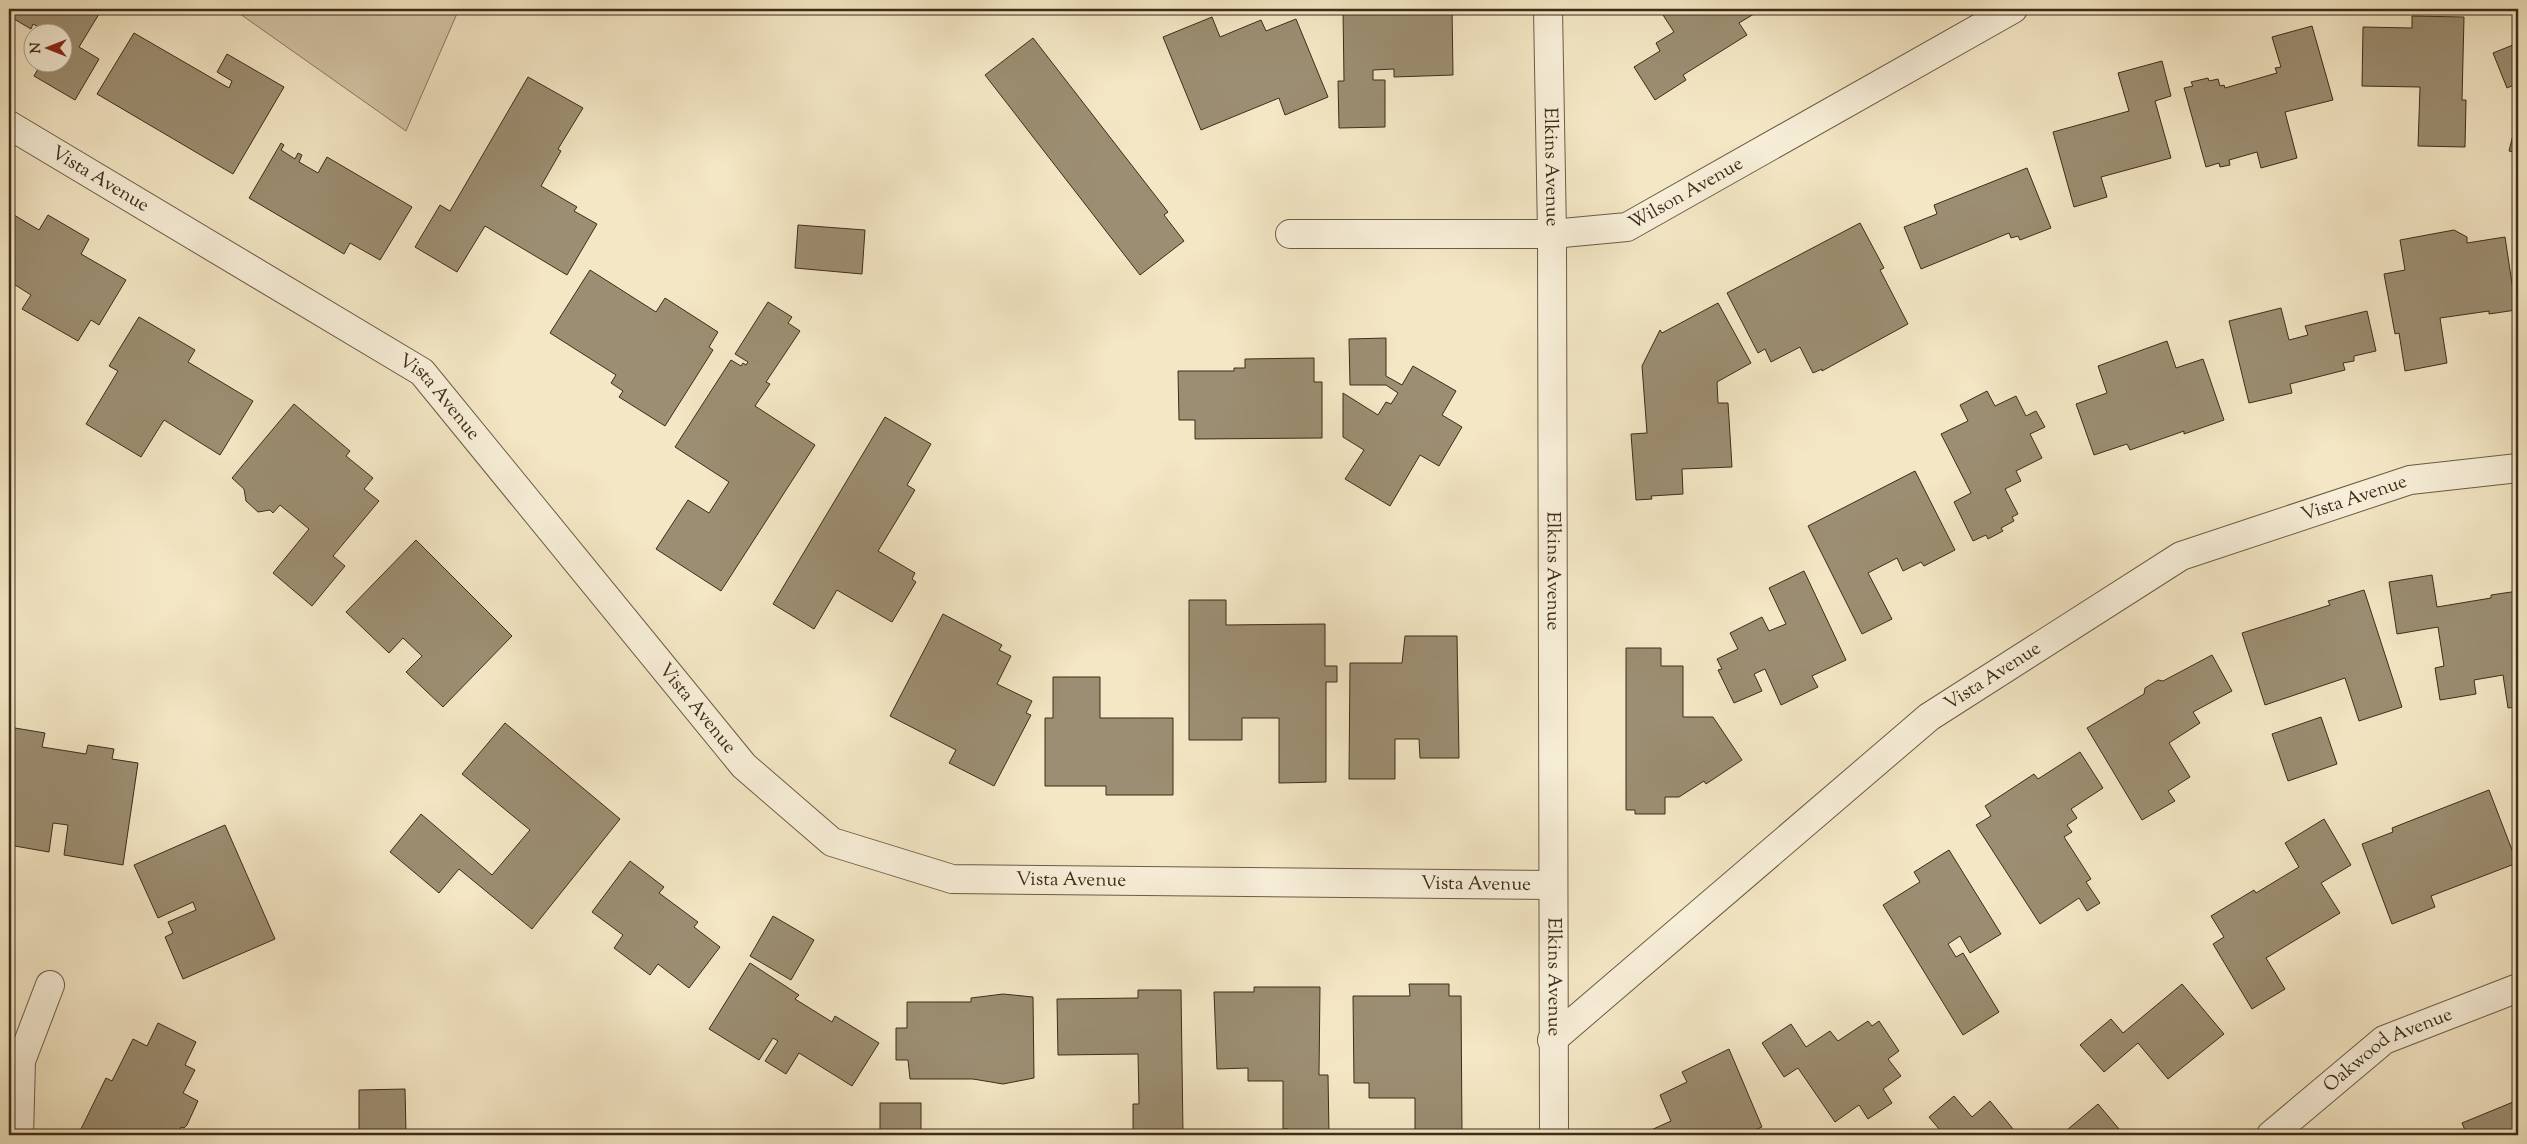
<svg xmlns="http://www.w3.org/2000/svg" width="2527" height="1144" viewBox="0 0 2527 1144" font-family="'Sorts Mill Goudy',serif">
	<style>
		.green { fill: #d5c7a8; stroke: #897a60 }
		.building { fill: #9c8e72; stroke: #3d2d19 }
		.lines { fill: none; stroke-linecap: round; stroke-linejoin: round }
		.minor-casing { stroke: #6b5c44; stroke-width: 30 }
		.minor { stroke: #f8efd9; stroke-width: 28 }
		.labels { text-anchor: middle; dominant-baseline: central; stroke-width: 4; stroke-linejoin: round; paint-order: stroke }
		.street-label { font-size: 19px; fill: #3d2d19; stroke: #f8efd9 }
	</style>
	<rect width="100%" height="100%" fill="#f4e7c5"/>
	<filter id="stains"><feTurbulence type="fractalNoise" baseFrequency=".004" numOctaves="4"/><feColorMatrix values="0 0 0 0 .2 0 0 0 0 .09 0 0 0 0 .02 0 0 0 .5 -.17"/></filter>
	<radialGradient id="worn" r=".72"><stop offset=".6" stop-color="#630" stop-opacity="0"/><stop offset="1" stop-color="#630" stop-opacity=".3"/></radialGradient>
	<!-- green -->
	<polygon class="green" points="233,9 459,9 406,131"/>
	<!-- building -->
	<g class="building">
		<polygon points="9,9 90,9 99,14 79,47 99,59 75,100 34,76 42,62 62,62 62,32 48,32 33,24 31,29 9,16"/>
		<polygon points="1343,9 1452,9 1453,75 1394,77 1394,69 1373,70 1373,80 1385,80 1385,127 1339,128 1338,81 1344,81"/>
		<polygon points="1672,9 1762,9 1739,23 1747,35 1683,75 1686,80 1655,100 1634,67 1660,51 1656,43 1674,32 1663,15"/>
		<polygon points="2412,16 2464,17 2462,100 2466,100 2465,147 2418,146 2420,87 2362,86 2363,27 2412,28"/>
		<polygon points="1212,17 1220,37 1261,20 1266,31 1296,19 1328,97 1285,115 1279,98 1201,130 1163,37"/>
		<polygon points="2312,26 2333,100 2285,112 2297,158 2261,168 2257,152 2229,160 2230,165 2220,167 2219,163 2206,167 2184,88 2193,86 2191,82 2208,78 2209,81 2218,79 2220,86 2224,85 2225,88 2277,73 2275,68 2281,67 2272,37"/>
		<polygon points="134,33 229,88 232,81 217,72 227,54 284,87 233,174 97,94"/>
		<polygon points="1033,38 1168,212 1164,215 1184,241 1140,275 985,75"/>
		<polygon points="2518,43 2518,96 2514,85 2507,88 2493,53"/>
		<polygon points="2162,61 2171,96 2155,101 2171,158 2101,177 2107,197 2074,207 2053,132 2129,111 2118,73"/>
		<polygon points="528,77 583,108 558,149 561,151 541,186 577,207 574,211 597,224 567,275 485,226 457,272 415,247 440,205 450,211"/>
		<polygon points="2518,115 2518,153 2509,151"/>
		<polygon points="281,143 284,145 281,150 295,159 298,153 302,155 299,162 318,173 327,157 412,207 380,260 350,243 344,254 249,198"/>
		<polygon points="2027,168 2051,228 2020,240 2018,236 2011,238 2009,233 1921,269 1904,227 1937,214 1934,205"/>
		<polygon points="9,212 39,230 48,215 89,239 81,254 126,280 99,325 91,320 78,341 22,309 31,295 9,281"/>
		<polygon points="1860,223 1884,268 1880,270 1908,324 1822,371 1822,369 1813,373 1800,347 1771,362 1765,349 1758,353 1727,293"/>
		<polygon points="798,225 865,230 862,274 795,268"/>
		<polygon points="2454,230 2467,237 2467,243 2505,237 2516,310 2489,314 2489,311 2440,318 2447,363 2405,371 2399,333 2395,334 2384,274 2405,270 2400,240"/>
		<polygon points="590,270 656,312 665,298 718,332 709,347 713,350 665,426 619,397 623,391 611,383 616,375 550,333"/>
		<polygon points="768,302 792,317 788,323 800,331 766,382 770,384 755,406 815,445 721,591 656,549 688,500 709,513 729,482 675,447 731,360 741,366 743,363 746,365 748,362 735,354"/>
		<polygon points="1718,303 1751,363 1717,382 1718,403 1728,403 1732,467 1682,469 1683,494 1651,496 1652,499 1636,500 1631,434 1647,433 1642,366 1660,330 1662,333"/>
		<polygon points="2281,308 2289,340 2308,335 2305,326 2367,311 2376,351 2354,356 2354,361 2343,363 2345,370 2290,384 2292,393 2249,403 2229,321"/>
		<polygon points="139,317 195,350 188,362 253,401 220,455 164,420 141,457 86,424 118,371 109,366"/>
		<polygon points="1386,338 1386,376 1402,385 1413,366 1456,391 1442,415 1462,427 1439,466 1420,455 1390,506 1345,479 1364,450 1343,437 1343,393 1378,415 1386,402 1391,404 1398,393 1386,385 1350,385 1349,339"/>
		<polygon points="2167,341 2176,368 2203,359 2224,420 2184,434 2184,431 2130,450 2127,444 2094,455 2076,404 2107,393 2098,366"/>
		<polygon points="1314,358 1314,382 1322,382 1322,438 1195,439 1195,420 1179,420 1178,371 1234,371 1234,368 1245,368 1245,359"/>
		<polygon points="1987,391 1995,406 2016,396 2026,416 2036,411 2045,427 2030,434 2042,458 2016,471 2021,481 2005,489 2018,514 2012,517 2014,521 2001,528 2003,531 1988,539 1986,535 1973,541 1954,502 1971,493 1941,434 1968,421 1960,405"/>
		<polygon points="294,404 350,451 346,456 373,478 364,489 379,501 333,556 345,566 312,606 273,573 309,529 280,505 273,513 270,510 258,512 246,501 244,489 232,478"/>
		<polygon points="885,417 931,444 907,485 915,490 878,551 915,573 912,579 916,582 892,622 837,590 814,629 773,604"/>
		<polygon points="1915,471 1955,550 1924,566 1921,562 1903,571 1897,558 1868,573 1892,619 1862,634 1808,526"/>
		<polygon points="416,540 512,636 443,707 406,672 422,656 403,638 389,653 346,612"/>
		<polygon points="1804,571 1846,660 1812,676 1818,687 1781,705 1765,669 1754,674 1762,691 1734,703 1718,670 1722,669 1717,659 1738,649 1730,633 1762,617 1769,631 1786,624 1769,588"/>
		<polygon points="2432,575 2437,607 2491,598 2491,595 2518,591 2518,707 2508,708 2503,675 2474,680 2476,694 2440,700 2435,668 2444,666 2438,627 2397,634 2389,582"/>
		<polygon points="2364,590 2402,707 2359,721 2345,678 2265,705 2242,633 2330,605 2328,601"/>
		<polygon points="1189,600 1226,600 1226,625 1325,624 1325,666 1337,666 1337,682 1326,682 1326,782 1279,783 1279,718 1242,718 1242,740 1189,740"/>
		<polygon points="943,614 1002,645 999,650 1011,656 997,684 1032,701 1026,713 1031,715 994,786 949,763 956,750 890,716"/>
		<polygon points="1405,636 1457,636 1459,758 1420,758 1419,739 1395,739 1395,779 1349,779 1350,663 1402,663"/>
		<polygon points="1626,648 1661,648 1661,666 1683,666 1683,717 1713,717 1742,760 1706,784 1704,781 1679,797 1665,797 1665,814 1635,814 1635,810 1626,810"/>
		<polygon points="2212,655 2232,691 2193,712 2200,723 2169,743 2190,777 2168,791 2175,801 2142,820 2087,728 2144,694 2145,688 2158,680 2163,681"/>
		<polygon points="1053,677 1100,677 1100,718 1173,718 1173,795 1106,795 1106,786 1045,786 1045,718 1053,718"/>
		<polygon points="2321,717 2337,764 2288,781 2272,734"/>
		<polygon points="505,723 620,819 532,929 459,869 439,893 390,852 421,814 492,875 530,830 462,774"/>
		<polygon points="9,727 45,733 42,747 86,754 88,745 114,749 112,759 138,763 123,865 64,855 68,825 53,823 49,852 9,845"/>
		<polygon points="2080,752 2103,788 2071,809 2077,818 2067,825 2072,832 2064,837 2091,879 2086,882 2100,903 2087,911 2079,898 2040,924 1976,825 1991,816 1985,806 2034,774 2038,779"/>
		<polygon points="2489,790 2517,863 2431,896 2435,907 2392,924 2362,844 2393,832 2392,828"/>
		<polygon points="2324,819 2351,865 2321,883 2340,913 2266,958 2285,989 2252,1009 2213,944 2224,937 2211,916 2254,890 2256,893 2299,867 2285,843"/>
		<polygon points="225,825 275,939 183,979 165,937 173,933 168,922 196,910 193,902 158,918 134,865"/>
		<polygon points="1949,850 2001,934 1970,953 1960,936 1948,944 1956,957 1963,953 1999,1012 1963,1035 1883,905 1920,882 1914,872"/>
		<polygon points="630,861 664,887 659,893 698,922 694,927 720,947 689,988 658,964 650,975 614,948 623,935 592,912"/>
		<polygon points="773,916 814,940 791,980 750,956"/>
		<polygon points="750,963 799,995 795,999 832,1022 835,1016 879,1043 852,1086 799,1053 786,1074 765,1061 778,1041 773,1038 759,1060 709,1029"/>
		<polygon points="1409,984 1449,984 1449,996 1461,996 1462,1135 1415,1135 1415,1098 1369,1098 1369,1083 1354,1083 1353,996 1410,996"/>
		<polygon points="2182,984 2224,1034 2168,1079 2138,1043 2104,1072 2080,1045 2111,1019 2123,1033"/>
		<polygon points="1254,987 1320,987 1319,1075 1328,1075 1329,1135 1288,1135 1288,1129 1283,1129 1283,1081 1248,1081 1248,1068 1217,1069 1214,992 1254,992"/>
		<polygon points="1138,990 1181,990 1183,1135 1133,1135 1133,1104 1139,1104 1138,1054 1058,1055 1057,999 1138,998"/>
		<polygon points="1003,994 1033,997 1034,1078 1003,1084 973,1079 910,1079 908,1060 896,1060 896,1028 907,1028 907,1002 971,1002 971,998"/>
		<polygon points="1868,1021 1872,1026 1879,1021 1899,1051 1888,1059 1901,1076 1883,1089 1892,1103 1868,1119 1859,1105 1835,1122 1798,1068 1784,1077 1762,1043 1791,1024 1806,1047 1830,1031 1838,1041"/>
		<polygon points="158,1023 196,1042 185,1065 195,1070 183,1093 198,1101 187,1125 184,1128 181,1127 177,1135 88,1135 80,1131 106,1078 112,1081 133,1039 147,1046"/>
		<polygon points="1729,1049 1762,1127 1743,1135 1640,1135 1671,1121 1660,1095 1687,1082 1682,1072"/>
		<polygon points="405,1089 406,1132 433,1132 433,1135 359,1135 359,1090"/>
		<polygon points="1954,1096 1972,1117 1990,1101 2018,1135 1944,1135 1929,1117"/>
		<polygon points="2518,1100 2518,1135 2467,1135 2462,1123"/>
		<rect x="880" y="1103" width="41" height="32"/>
		<polygon points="2098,1104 2124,1135 2061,1135"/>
	</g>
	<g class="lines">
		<!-- minor casing -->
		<g class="minor-casing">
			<g id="minor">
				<path id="s1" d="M1548 9 1552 234 1554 1135"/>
				<path id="s2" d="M9 125 422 372 744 766 832 842 952 879 1553 885"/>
				<path id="s3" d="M1290 234H1552L1627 227 2013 9"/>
				<path id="s4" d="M1552 1040 1929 717 2181 556 2410 480 2518 468"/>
				<polyline points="19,1135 21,1061 50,985"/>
				<path id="s5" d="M2271 1135 2384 1040 2518 988"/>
			</g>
		</g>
		<!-- minor -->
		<use href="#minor" class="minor"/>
	</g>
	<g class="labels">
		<!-- street labels -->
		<g class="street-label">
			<text stroke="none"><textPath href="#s1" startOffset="158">Elkins Avenue</textPath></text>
			<text stroke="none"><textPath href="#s2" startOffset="106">Vista Avenue</textPath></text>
			<text stroke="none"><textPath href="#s3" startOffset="405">Wilson Avenue</textPath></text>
			<text stroke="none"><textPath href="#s2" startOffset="511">Vista Avenue</textPath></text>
			<text stroke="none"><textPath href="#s4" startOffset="978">Vista Avenue</textPath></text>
			<text stroke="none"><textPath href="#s1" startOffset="562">Elkins Avenue</textPath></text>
			<text stroke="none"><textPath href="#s4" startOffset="572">Vista Avenue</textPath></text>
			<text stroke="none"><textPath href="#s2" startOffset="916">Vista Avenue</textPath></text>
			<text stroke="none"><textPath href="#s2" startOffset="1351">Vista Avenue</textPath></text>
			<text stroke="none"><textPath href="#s2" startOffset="1756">Vista Avenue</textPath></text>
			<text stroke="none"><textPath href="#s1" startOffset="968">Elkins Avenue</textPath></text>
			<text stroke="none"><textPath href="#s5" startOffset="146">Oakwood Avenue</textPath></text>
		</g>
	</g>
	<!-- margin -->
	<rect width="2527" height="1144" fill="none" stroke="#f4e7c5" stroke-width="30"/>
	<rect x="10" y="10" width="2507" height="1124" fill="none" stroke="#3d2d19" stroke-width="2.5"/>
	<rect x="15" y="15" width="2497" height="1114" fill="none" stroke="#3d2d19"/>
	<!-- north arrow -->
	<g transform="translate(48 48) rotate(270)"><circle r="24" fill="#f8efd9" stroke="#ada18c"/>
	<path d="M0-4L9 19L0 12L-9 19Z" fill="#8f2418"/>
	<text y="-8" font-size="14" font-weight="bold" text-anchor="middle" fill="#3d2d19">N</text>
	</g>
	<rect width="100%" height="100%" filter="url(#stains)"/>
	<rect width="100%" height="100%" fill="url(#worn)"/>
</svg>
